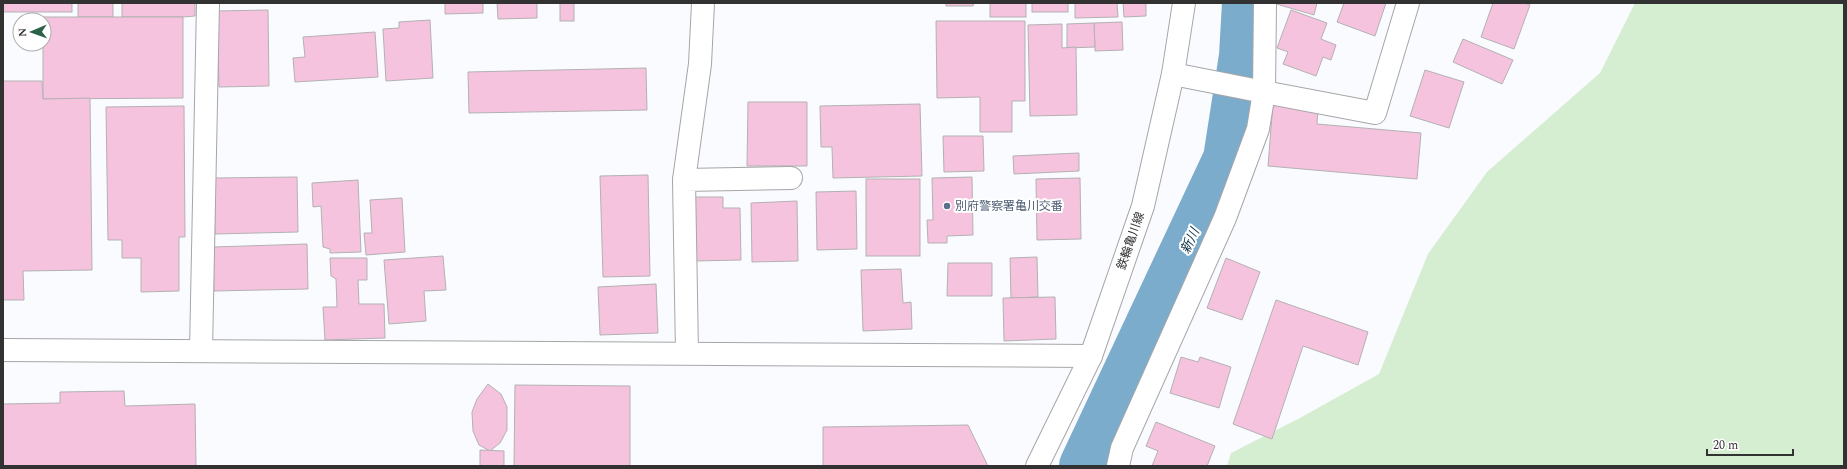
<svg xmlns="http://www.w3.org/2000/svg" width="1847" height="469" viewBox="0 0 1847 469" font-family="Spectral,'Noto Sans JP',serif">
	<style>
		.green { fill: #d5edd0 }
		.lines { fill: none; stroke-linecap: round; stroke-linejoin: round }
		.river { stroke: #7caccc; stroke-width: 52 }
		.building { fill: #f6c3df; stroke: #b3b1b2 }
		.minor-casing { stroke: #a5a6a8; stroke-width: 24 }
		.tertiary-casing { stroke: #a5a6a8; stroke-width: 24 }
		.secondary-casing { stroke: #a5a6a8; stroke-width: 24 }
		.minor { stroke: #fff; stroke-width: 22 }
		.tertiary { stroke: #fff; stroke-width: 22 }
		.secondary { stroke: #fff; stroke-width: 22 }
		.service-dot { fill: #5c6f8a; stroke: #fff; stroke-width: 1.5 }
		.labels { text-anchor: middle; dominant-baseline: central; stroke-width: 4; stroke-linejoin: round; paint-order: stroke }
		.service-label { font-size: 12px; fill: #4e5e75; stroke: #fff; text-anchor: start }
		.street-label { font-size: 12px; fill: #323233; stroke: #fff }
		.water-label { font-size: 13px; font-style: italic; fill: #042d44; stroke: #fff }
	</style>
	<rect width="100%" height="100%" fill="#fafbfe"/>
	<!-- green -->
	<polygon class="green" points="1635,3 1844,3 1844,466 1227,466 1231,453 1298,419 1379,374 1428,254 1487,172 1600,73"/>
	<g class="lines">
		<!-- river -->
		<polyline class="river" points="1085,466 1229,159 1245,56 1248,3"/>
	</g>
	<!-- building -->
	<g class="building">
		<rect x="3" y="3" width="69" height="9"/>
		<rect x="78" y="3" width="35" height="14"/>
		<polygon points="122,3 195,3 195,16 183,17 122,17"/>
		<polygon points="445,3 483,3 483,13 445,14"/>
		<polygon points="497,3 537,3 537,18 498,19"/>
		<rect x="560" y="3" width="14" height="18"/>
		<polygon points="946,3 974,3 973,6 946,6"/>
		<rect x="990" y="3" width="36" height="14"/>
		<rect x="1032" y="3" width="36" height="9"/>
		<polygon points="1075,3 1117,3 1118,17 1075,18"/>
		<polygon points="1123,3 1146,3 1146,16 1124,17"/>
		<polygon points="1273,3 1317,3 1314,15"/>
		<polygon points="1344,3 1386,3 1375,36 1337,22"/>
		<polygon points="1493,3 1525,3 1530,5 1514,49 1481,37"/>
		<polygon points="268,10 269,86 219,87 217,11"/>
		<polygon points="1291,10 1327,23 1321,39 1336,45 1331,60 1323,57 1316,76 1283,64 1288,52 1277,48"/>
		<polygon points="43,17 183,17 183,98 43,99 43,44 44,44"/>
		<polygon points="430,20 433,78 386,81 383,29 399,28 399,22"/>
		<polygon points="936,21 1025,21 1025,101 1012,101 1012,132 980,132 980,97 937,98"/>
		<polygon points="1122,22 1123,50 1095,51 1094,23"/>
		<polygon points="1094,23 1095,47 1067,48 1067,24"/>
		<polygon points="1062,24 1062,48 1076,47 1077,115 1030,116 1028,25"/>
		<polygon points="375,32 378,77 295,82 293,58 305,57 303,37"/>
		<polygon points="1463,39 1513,60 1502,84 1453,62"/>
		<polygon points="646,68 647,110 469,113 468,72"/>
		<polygon points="1425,70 1464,82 1449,128 1410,116"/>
		<polygon points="3,81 42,81 43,99 90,98 92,270 23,271 24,300 3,300"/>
		<polygon points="748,102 807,102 807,166 747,166"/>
		<polygon points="1273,103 1318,107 1317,124 1421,133 1417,179 1268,166"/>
		<polygon points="920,104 922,176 833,178 832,147 821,147 820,106"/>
		<polygon points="184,106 185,237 179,237 179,291 141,292 141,258 122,258 122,240 108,240 106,107"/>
		<polygon points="943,136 983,136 984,171 944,172"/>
		<polygon points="1079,153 1079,171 1014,174 1013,156"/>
		<polygon points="648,175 650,276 603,277 600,176"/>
		<polygon points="297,177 298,232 215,234 214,178"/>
		<polygon points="972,177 973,235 947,236 947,243 928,243 927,220 933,220 932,178"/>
		<polygon points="1080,178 1081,239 1037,240 1036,179"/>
		<rect x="866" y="179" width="54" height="77"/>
		<polygon points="358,180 361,252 330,253 330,249 323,247 321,206 313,207 312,183"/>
		<polygon points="856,191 857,249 817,250 816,192"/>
		<polygon points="694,197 723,197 723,208 740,208 741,260 694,261"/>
		<polygon points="402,198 405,252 366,255 364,233 372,233 370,200"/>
		<polygon points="797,201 798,261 752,262 751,203"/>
		<polygon points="307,244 308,289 214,291 213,247"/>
		<polygon points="443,256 446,290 424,291 426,321 389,324 384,260"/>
		<polygon points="1037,257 1038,297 1011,298 1010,258"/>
		<polygon points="330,258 367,258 367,280 358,280 359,304 384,304 385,338 325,340 323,307 337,307 336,279 331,276"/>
		<polygon points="1226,258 1260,272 1242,320 1207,308"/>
		<polygon points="948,263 992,263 992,296 947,296"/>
		<polygon points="901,269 903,303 911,302 912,329 863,331 861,270"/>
		<polygon points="656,284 658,333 600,335 598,287"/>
		<polygon points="1055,297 1056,339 1004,341 1003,298"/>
		<polygon points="1276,300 1368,332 1358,365 1303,346 1272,439 1233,424"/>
		<polygon points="1181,357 1198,362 1200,357 1231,367 1219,408 1170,393"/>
		<polygon points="488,384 501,394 507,407 507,430 500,443 490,451 479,445 473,431 472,412 477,399"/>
		<polygon points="515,385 630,386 630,466 514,466"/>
		<polygon points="124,391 125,406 195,404 196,466 3,466 3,404 60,403 60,392"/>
		<polygon points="1156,422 1215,446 1207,466 1152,466 1158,451 1146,446"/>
		<polygon points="968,425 988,466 823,466 823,427"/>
		<polygon points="480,450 504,451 504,466 480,466"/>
	</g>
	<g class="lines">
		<!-- minor casing -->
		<g class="minor-casing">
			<g id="minor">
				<polyline points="1265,3 1264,92 1375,113 1408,3"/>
				<polyline points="684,180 700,64 703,3"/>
				<polyline points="201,351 208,3"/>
				<polyline points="687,353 684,180 791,178"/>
				<polyline points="1118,466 1122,448 1225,218 1258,129 1264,92 1173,74"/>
			</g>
		</g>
		<!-- tertiary casing -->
		<g class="tertiary-casing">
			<polyline id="tertiary" points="3,350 1091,356"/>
		</g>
		<!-- secondary casing -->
		<g class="secondary-casing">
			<polyline id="secondary" points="1037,466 1091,356 1143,206 1173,74 1184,3"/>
		</g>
		<!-- minor -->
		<use href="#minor" class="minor"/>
		<!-- tertiary -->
		<use href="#tertiary" class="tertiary"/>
		<!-- secondary -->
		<use href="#secondary" class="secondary"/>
	</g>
	<!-- markers -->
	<circle class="service-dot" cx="947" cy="206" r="4"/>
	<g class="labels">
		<!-- service labels -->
		<g class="service-label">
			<text x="955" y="206">別府警察署亀川交番</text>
		</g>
		<!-- street labels -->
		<g class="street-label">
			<text transform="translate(1131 241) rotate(-71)">鉄輪亀川線</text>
		</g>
		<!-- water labels -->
		<g class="water-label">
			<text transform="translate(1190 241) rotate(-65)">新川</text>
		</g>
	</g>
	<!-- border -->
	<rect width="1847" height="469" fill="none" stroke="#323233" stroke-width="8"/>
	<!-- north arrow -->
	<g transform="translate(32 32) rotate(268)"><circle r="19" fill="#ffffff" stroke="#adadad"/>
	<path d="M0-3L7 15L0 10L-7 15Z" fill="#2c6248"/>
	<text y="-6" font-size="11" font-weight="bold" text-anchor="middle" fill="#323233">N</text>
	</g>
	<!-- scale -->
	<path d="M1707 449v6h86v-6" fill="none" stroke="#323233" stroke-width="2"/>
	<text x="1713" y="449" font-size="12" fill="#323233" stroke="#ffffff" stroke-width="3" paint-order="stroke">20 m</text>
</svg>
